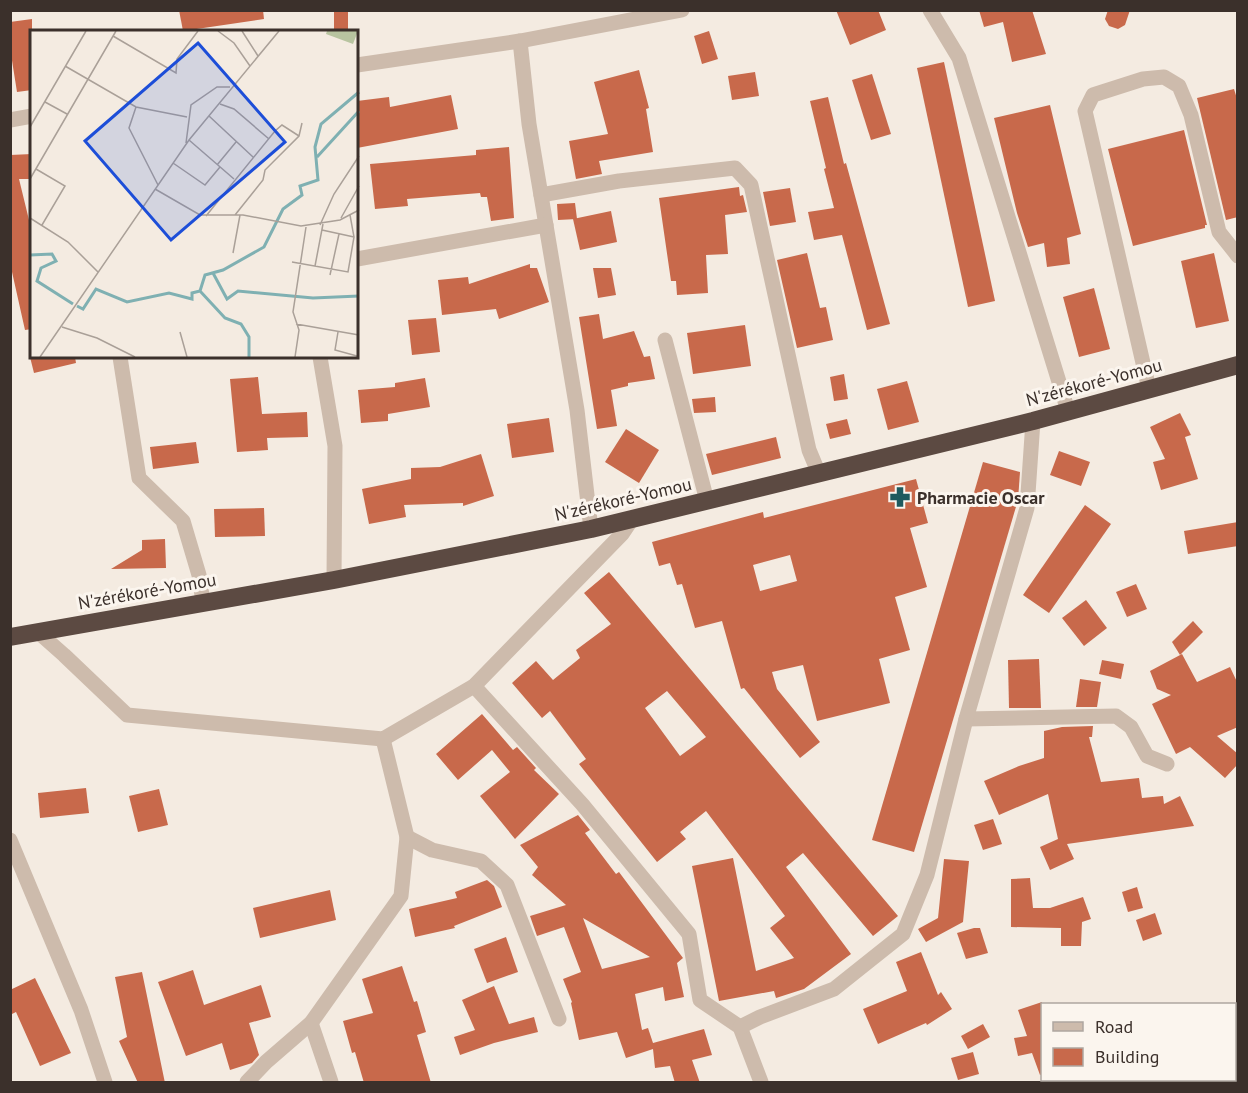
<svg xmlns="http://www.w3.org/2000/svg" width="1248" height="1093" viewBox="0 0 1248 1093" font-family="'PT Sans',sans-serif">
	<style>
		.building { fill: #c8694b; fill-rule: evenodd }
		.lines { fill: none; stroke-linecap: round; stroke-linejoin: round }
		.minor { stroke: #cdbbac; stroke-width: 15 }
		.highway { stroke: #5c4a42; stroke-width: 18 }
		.labels { text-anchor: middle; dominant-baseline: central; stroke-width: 6; stroke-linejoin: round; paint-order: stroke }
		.street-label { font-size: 18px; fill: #3b302b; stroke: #fbf5ee }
		.poi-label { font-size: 18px; font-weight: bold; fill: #3b302b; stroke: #fbf5ee; text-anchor: start }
		.inset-river { fill: none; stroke: #7fb0b2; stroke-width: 3 }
		.inset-road { fill: none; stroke: #aaa098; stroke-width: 1.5 }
		.view { fill: #1d4ed8; fill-opacity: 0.15; stroke: #1d4ed8; stroke-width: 3 }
		.inset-edge { fill: none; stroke: #3b302b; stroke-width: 3 }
	</style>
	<rect width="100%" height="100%" fill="#f4ebe1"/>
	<!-- building -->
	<g class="building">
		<polygon points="179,10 263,10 264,19 183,31"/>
		<rect x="334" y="10" width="14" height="22"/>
		<polygon points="836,10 878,10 886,30 850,45"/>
		<polygon points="979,10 1032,10 1046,54 1012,62 1003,22 984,27"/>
		<polygon points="1108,10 1130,10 1125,25 1118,29 1109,26 1105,19"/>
		<polygon points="32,19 32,90 17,92 10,48 10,22"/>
		<polygon points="709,31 718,59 702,64 694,36"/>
		<polygon points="944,62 995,301 968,307 917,68"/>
		<polygon points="639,70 649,108 646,109 653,152 599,161 602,174 576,179 569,141 608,134 594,82"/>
		<polygon points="755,72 759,96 732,100 728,76"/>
		<polygon points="872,74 891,134 871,140 852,80"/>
		<polygon points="1234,89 1238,102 1238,217 1226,220 1197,98"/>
		<polygon points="451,95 458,129 357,148 357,101 389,97 390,107"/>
		<polygon points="828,97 844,164 846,163 890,324 867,330 842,235 814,240 808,212 834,208 824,169 826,168 810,101"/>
		<polygon points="1050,105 1081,234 1067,238 1070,264 1047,267 1044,243 1028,247 1017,213 994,118"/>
		<polygon points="1184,130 1207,225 1205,225 1205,228 1133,246 1108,149"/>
		<polygon points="509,147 514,218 491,221 487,197 481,197 480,193 407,199 408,206 375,209 370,164 476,155 476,150"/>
		<polygon points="32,154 32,179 19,179 29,220 32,219 32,329 25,330 10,263 10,155"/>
		<polygon points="739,187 740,196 743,195 747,212 725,215 728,254 706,255 708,293 677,295 676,281 671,281 659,198"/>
		<polygon points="790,188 796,222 770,226 763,192"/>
		<polygon points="575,203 577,219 558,220 557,204"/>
		<polygon points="611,211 617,242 580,250 573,219"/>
		<polygon points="807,253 820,308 826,307 833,340 797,348 777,260"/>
		<polygon points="1214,253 1229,321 1196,328 1181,261"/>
		<polygon points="530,264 530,268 537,268 549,302 499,319 496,309 442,315 438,280 468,277 469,284"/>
		<polygon points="593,268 611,268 616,295 598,298"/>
		<polygon points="1094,288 1110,349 1079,357 1063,297"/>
		<polygon points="599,314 603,339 634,331 644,357 650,356 655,379 628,383 628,386 611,390 617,426 597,429 579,317"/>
		<polygon points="436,318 440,352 412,355 408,320"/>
		<polygon points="745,325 751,366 693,374 687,333"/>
		<polygon points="30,357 75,357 76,363 34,373"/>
		<polygon points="844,374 848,399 834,401 830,377"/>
		<polygon points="258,377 262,414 307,412 308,437 267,438 268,450 237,452 230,379"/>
		<polygon points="425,378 430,407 388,414 388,421 361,423 358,390 395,387 395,383"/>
		<polygon points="907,381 919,422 888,430 877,389"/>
		<polygon points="715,397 716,412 694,413 692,399"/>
		<polygon points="1180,413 1191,435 1185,437 1198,479 1161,490 1153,462 1165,459 1150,427"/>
		<polygon points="549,418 554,452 512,458 507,424"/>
		<polygon points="847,419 851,434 830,439 826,424"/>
		<polygon points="626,429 659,450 639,483 605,462"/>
		<polygon points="776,437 781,458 712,475 706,454"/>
		<polygon points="196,442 199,463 153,469 150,447"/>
		<polygon points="1059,451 1090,462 1081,486 1050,475"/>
		<polygon points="481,454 494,496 463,506 463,503 404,505 406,517 369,524 362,489 411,479 411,468 440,467"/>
		<polygon points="983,462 1020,472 1018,500 914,852 872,840"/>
		<path d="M916 479 928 523 910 528 927 587 895 597 910 650 879 659 890 703 817 721 803 665 772 672 777 689 820 742 800 758 744 688 741 689 722 621 695 628 682 584 677 585 670 563 659 566 652 542 763 512 764 518ZM790 555 797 581 760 591 753 565Z"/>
		<polygon points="1085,505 1111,524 1049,613 1023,595"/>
		<polygon points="264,508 265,536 215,537 214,509"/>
		<polygon points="1238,522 1238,546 1188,554 1184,531"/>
		<polygon points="165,539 166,568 111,569 142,550 142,540"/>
		<path d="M609 572 898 916 873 936 803 853 786 867 851 954 804 989 776 998 774 991 719 1001 692 866 733 858 756 971 794 958 770 928 785 916 706 811 680 832 686 839 657 862 579 764 586 759 550 711 542 718 512 683 536 661 553 680 580 658 576 650 611 624 584 593ZM667 691 706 737 680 756 645 708Z"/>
		<polygon points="1136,584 1147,609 1127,617 1116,592"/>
		<polygon points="1086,600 1107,628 1084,646 1062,618"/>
		<polygon points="1193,621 1203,632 1180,655 1172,642"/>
		<polygon points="1182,654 1197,682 1230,667 1238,684 1238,727 1217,736 1238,754 1238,764 1225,778 1190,747 1176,754 1152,704 1171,695 1157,689 1150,671"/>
		<polygon points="1039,659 1041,708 1009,708 1008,660"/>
		<polygon points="1102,660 1124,664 1121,679 1099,674"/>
		<polygon points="1080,679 1101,682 1097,707 1076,707"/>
		<polygon points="482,714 513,750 517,747 536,768 534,770 559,794 515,839 480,796 510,772 492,750 458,780 436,754"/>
		<polygon points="1093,726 1092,737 1089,737 1101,782 1139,778 1142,798 1163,796 1164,804 1180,796 1194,826 1067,844 1074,859 1050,870 1040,847 1058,839 1048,794 999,815 984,781 1019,766 1044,758 1044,731 1062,727"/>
		<polygon points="86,788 89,813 40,818 38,793"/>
		<polygon points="159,789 168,825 138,832 129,796"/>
		<path d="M578 815 590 830 585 833 616 874 619 872 683 958 677 963 684 997 665 1001 663 987 635 994 642 1030 648 1028 653 1043 704 1029 712 1055 692 1060 700 1083H675L670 1066 655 1068 653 1049 626 1058 617 1032 579 1040 571 1003 572 1002 563 979 581 972 564 927 537 936 530 916 566 905 532 875 538 867 520 845ZM583 918 650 957 602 969Z"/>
		<polygon points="993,819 1002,844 983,850 974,825"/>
		<polygon points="944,859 969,861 963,922 926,942 918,929 938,918"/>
		<polygon points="1030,878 1033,908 1050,908 1083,897 1091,919 1082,922 1081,946 1061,946 1061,928 1011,927 1011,879"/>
		<polygon points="487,880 494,886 502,907 454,926 455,928 415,937 409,909 457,898 455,892"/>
		<polygon points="1137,887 1143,908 1128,912 1122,892"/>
		<polygon points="330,890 336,920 260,938 253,908"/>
		<polygon points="1155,913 1162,934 1143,941 1136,920"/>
		<polygon points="974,928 980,928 988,953 966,959 957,933"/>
		<polygon points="506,937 518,972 487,983 474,949"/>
		<polygon points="921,952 938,995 941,992 952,1009 927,1025 926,1023 878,1044 863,1009 907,991 896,962"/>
		<polygon points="402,966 414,1002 417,1001 426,1032 417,1035 431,1083 364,1083 355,1052 352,1053 343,1021 373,1013 362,979"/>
		<polygon points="193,970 204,1005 261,985 271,1017 249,1023 259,1055 252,1063 230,1070 222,1043 186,1056 158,982"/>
		<polygon points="142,972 165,1083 138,1083 119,1041 127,1037 115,977"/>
		<polygon points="35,978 71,1053 40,1066 16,1012 10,1015 10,990"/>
		<polygon points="494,986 509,1024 534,1017 538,1032 494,1043 460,1055 454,1037 475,1030 462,1000"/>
		<polygon points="1042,1002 1042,1074 1040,1075 1032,1053 1018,1056 1014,1038 1027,1036 1018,1010"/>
		<polygon points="983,1024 990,1037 968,1049 961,1036"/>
		<polygon points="973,1052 979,1074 958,1080 951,1058"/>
	</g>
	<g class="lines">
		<!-- minor -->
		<g class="minor">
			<polyline points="930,10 959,58 1068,411"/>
			<polyline points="520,41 529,124 577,410 591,529"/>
			<polyline points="357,65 520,41 682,10"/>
			<polyline points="10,120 32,116"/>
			<polyline points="541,195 619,181 735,168 751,185 809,450 819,474"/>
			<polyline points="357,259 546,225"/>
			<polyline points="665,340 707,501"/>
			<polyline points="120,357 139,478 183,521 199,575 203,602"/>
			<polyline points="320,357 335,446 334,580"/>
			<polyline points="1149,389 1085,111 1093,95 1143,79 1164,77 1179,86 1191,115 1219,232 1238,256"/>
			<polyline points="38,632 64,655 127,715 383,739 474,686 622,534 632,519"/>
			<polyline points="474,686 582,804 689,934 700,1000 740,1027 761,1082"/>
			<polyline points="966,719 1116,716 1131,727 1147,756 1167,764"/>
			<polyline points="407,837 432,850 481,861 507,885 559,1019"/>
			<polyline points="10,840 81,1010 105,1082"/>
			<polyline points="311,1023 331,1082"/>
			<polyline points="740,1027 760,1017 834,989 903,934 927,875 966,719 1027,508 1033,421"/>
			<polyline points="247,1082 266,1062 311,1023 401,896 407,837 383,739"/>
		</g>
		<!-- highway -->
		<polyline class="highway" points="10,637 334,580 591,529 1033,421 1238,365"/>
	</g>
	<!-- icons -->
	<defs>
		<g id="pharmacy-bare" transform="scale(1.62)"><path d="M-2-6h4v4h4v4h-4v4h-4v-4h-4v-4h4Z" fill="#1f5a5e" stroke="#fbf5ee" stroke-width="2.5" paint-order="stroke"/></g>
	</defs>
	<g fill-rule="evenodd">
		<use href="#pharmacy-bare" x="900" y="497"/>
	</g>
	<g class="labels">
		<!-- street labels -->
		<g class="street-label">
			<text transform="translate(1094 382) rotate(-15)">N'zérékoré-Yomou</text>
			<text transform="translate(623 499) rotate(-13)">N'zérékoré-Yomou</text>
			<text transform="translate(147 591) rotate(-10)">N'zérékoré-Yomou</text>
		</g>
		<!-- poi labels -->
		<g class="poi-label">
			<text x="917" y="497">Pharmacie Oscar</text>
		</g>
	</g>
	<!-- overview -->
	<g transform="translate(30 30)">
		<rect width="328" height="328" fill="#f4ebe1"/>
		<path d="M297 1H328L323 14 296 4Z" fill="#b8c4a0"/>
		<path class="inset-river" d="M287 127 329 81M0 225 22 224 26 231 11 238 7 251 43 274M183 243 197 269 208 261 283 268 329 266M170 261 195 288 211 294 219 307V327M47 276 53 279 66 259 97 272 139 263 162 269V263L170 261 175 245 193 240 234 217 253 179 272 165 270 156 288 150 285 117 291 94 329 62"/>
		<path class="inset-road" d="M188 1 204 13 220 36M212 1 228 26M83 6 146 43 147 29 168 1M35 36 106 77 157 87M15 72 37 84M190 74 204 79 239 109M106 77 99 98 128 155M179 86 223 127M0 97 56 1M159 110 204 149M156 113 161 75 187 57H200M143 133 175 155 190 137M187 135 206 112M6 139 35 156 12 195M0 149 86 1M125 159 170 185H213L271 196 310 190 329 180M205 185 233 150 235 140 269 106 272 93M176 186 245 101 252 95 269 106M0 188 38 212 68 242M311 188 329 156M290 195 304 164 329 126M292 200 324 207M203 223 210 185M262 232 318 242 324 207 320 185M285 236 293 194M300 245 309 204M266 294 329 305M32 297 67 308 105 327M150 302 157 327M308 302 305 320 327 326M10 327 159 110 249 1M265 327 269 300 263 282 276 197"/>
		<path class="view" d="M168 13 255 112 141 210 55 111Z"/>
		<rect width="328" height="328" class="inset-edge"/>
	</g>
	<!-- border -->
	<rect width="1248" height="1093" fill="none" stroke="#3b302b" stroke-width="24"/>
	<!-- legend -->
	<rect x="1041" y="1003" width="195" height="78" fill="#fbf5ee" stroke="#aea6a0" stroke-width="1.5"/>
	<rect x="1053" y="1022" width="30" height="9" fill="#cdbbac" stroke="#aea6a0" stroke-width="1.5"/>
	<text x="1095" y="1033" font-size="18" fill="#3b302b">Road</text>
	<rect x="1053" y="1048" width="30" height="18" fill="#c8694b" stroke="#aea6a0" stroke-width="1.5"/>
	<text x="1095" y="1063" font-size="18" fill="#3b302b">Building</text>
</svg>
